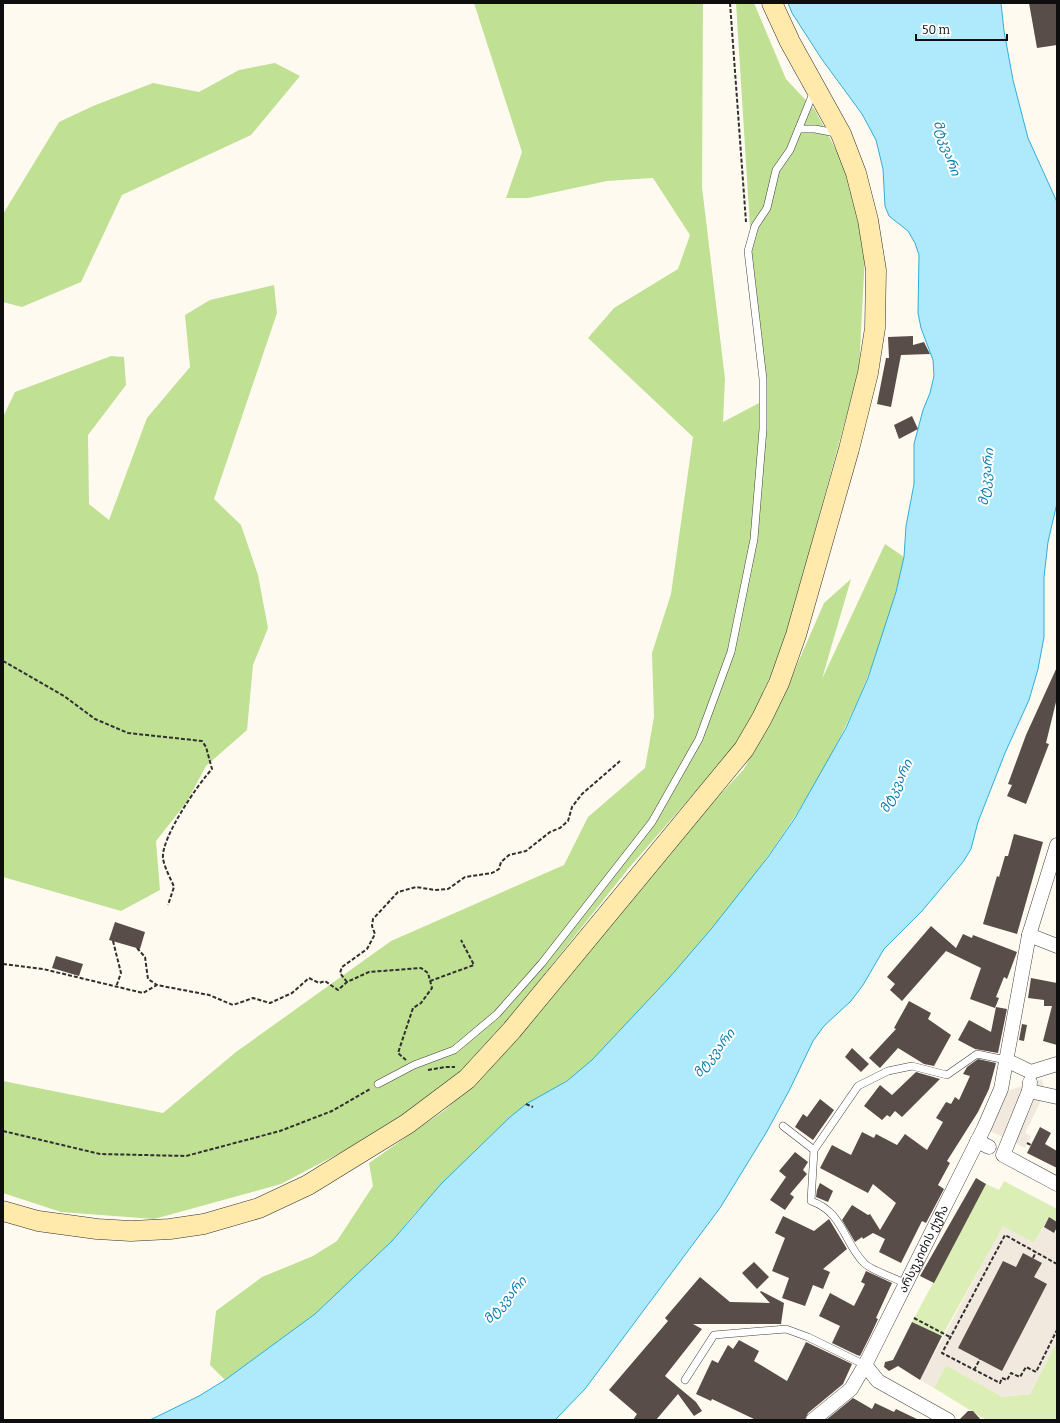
<svg xmlns="http://www.w3.org/2000/svg" width="1060" height="1423" viewBox="0 0 1060 1423" font-family="Bitter,'Noto Sans Georgian',serif">
	<style>
		.green { fill: #daeeb5 }
		.forest { fill: #c0e093 }
		.plaza { fill: #f1e9dd; fill-rule: evenodd }
		.water { fill: #afeafc; stroke: #2faeda }
		.building { fill: #584d49 }
		.lines { fill: none; stroke-linecap: round; stroke-linejoin: round }
		.lane-casing { stroke: #414141; stroke-width: 8 }
		.street-casing { stroke: #414141; stroke-width: 15 }
		.secondary-casing { stroke: #303030; stroke-width: 21 }
		.path { stroke: #303030; stroke-width: 2; stroke-dasharray: 4 2; stroke-linecap: butt }
		.lane { stroke: #fff; stroke-width: 7 }
		.street { stroke: #fff; stroke-width: 14 }
		.secondary { stroke: #ffeaab; stroke-width: 20 }
		.labels { text-anchor: middle; dominant-baseline: central; stroke-width: 4; stroke-linejoin: round; paint-order: stroke }
		.street-label { font-size: 12px; fill: #0e0e0e; stroke: #fff }
		.water-label { font-size: 13px; font-style: italic; fill: #0b7dac; stroke: #fff }
	</style>
	<rect width="100%" height="100%" fill="#fffaf0"/>
	<!-- green -->
	<g class="green">
		<polygon points="1004,1181 1057,1209 1057,1222 1049,1217 1034,1243 1003,1227 942,1336 912,1322 986,1184 999,1190"/>
		<polygon points="1057,1341 1057,1420 986,1420 934,1388 946,1365 1003,1397 1030,1394"/>
	</g>
	<!-- forest -->
	<g class="forest">
		<polygon points="474,3 703,3 702,187 725,379 723,422 761,402 736,3 754,3 786,79 815,110 848,173 865,255 859,370 782,651 742,738 628,869 477,1059 387,1128 281,1184 154,1219 61,1212 3,1193 3,1081 163,1113 236,1052 391,941 564,865 588,817 645,768 654,717 652,653 671,594 693,437 588,338 614,308 678,269 690,235 653,178 607,181 528,198 506,198 522,152"/>
		<polygon points="275,63 300,76 251,135 122,195 81,282 22,307 3,302 3,214 59,122 93,106 153,83 199,92 239,70"/>
		<polygon points="274,285 277,313 214,499 241,525 258,575 268,628 253,665 247,730 206,766 186,803 156,841 160,890 121,911 3,877 3,417 15,392 111,356 124,357 126,385 88,435 89,504 109,520 147,418 190,367 185,315 210,300"/>
		<path d="M885 544 904 557C870 716 790 840 684 961 655 995 625 1029 593 1060 568 1084 536 1097 509 1118L415 1213 392 1241 343 1289 316 1314 225 1380 210 1365 216 1311 262 1277 313 1256 337 1241 373 1186 369 1163 445 1110 495 1063 653 867 744 769 793 674 824 603 851 579 822 679Z"/>
	</g>
	<!-- plaza -->
	<g class="plaza">
		<polygon points="1042,1079 1045,1093 1025,1133 1031,1136 1025,1148 988,1130 1007,1091"/>
		<path d="M1003 1226 1034 1243 1044 1227 1057 1234V1341L1030 1394 1003 1397 946 1365 934 1388 920 1380ZM1023 1253 1042 1263 1034 1277 1002 1371 958 1348 1003 1261 1016 1267Z"/>
	</g>
	<!-- water -->
	<polygon class="water" points="788,3 1001,3 1004,31 1013,80 1028,138 1057,202 1057,503 1048,542 1044,577 1044,637 1038,669 1029,700 1005,753 978,822 971,849 963,862 922,911 884,949 863,985 851,1001 824,1026 813,1041 789,1091 766,1133 720,1208 585,1389 555,1420 150,1420 199,1396 225,1380 315,1314 392,1241 441,1184 509,1118 526,1104 567,1081 592,1060 669,978 712,928 768,857 795,818 846,728 868,678 896,592 904,557 906,526 914,484 914,444 923,410 930,393 934,376 933,360 921,328 918,313 919,255 915,243 908,231 889,216 885,206 883,169 876,140 862,114 821,58 792,13"/>
	<!-- building -->
	<g class="building">
		<polygon points="1029,3 1057,3 1057,45 1037,48"/>
		<polygon points="913,336 913,345 924,342 930,354 901,355 891,407 877,404 886,358 889,358 888,337"/>
		<polygon points="912,416 918,429 899,439 894,425"/>
		<polygon points="1057,667 1057,698 1046,743 1049,744 1026,804 1007,796 1012,785 1008,784 1026,735"/>
		<polygon points="1014,834 1043,842 1017,934 983,924 997,876 999,877 1005,856 1008,856"/>
		<polygon points="115,922 145,932 140,949 109,940"/>
		<polygon points="931,926 956,948 963,934 972,938 973,935 1017,952 1007,979 1004,977 996,997 999,998 995,1008 970,999 981,968 946,951 902,1001 890,990 895,984 887,977"/>
		<polygon points="56,956 83,964 79,976 52,968"/>
		<polygon points="1031,978 1057,983 1057,1045 1043,1041 1052,1006 1044,1006 1044,1000 1028,998"/>
		<polygon points="909,1001 931,1013 928,1019 951,1035 934,1066 924,1064 898,1048 880,1068 869,1058 896,1029 894,1028"/>
		<polygon points="996,1007 1007,1009 998,1053 975,1049 958,1040 969,1020 991,1032"/>
		<polygon points="1022,1024 1027,1025 1024,1041 1019,1040"/>
		<polygon points="852,1048 869,1064 861,1072 845,1057"/>
		<polygon points="978,1059 996,1063 989,1089 978,1112 947,1161 950,1163 938,1185 944,1189 926,1223 922,1221 901,1263 879,1252 885,1239 873,1233 863,1239 862,1237 855,1242 842,1220 852,1205 868,1215 870,1214 880,1230 896,1203 873,1184 868,1193 820,1168 832,1145 851,1155 862,1132 874,1138 876,1134 897,1145 905,1134 927,1150 943,1122 936,1118 946,1102 951,1104 955,1097 959,1100 970,1076 963,1074 967,1067"/>
		<polygon points="916,1072 940,1079 902,1117 895,1111 890,1117 887,1115 882,1120 864,1106 880,1085 892,1095"/>
		<polygon points="820,1099 834,1110 813,1140 795,1127 803,1114 807,1117"/>
		<polygon points="1040,1127 1051,1133 1045,1144 1057,1151 1057,1168 1027,1153"/>
		<polygon points="795,1152 808,1162 803,1170 807,1174 790,1194 794,1197 785,1210 770,1200 786,1177 779,1171"/>
		<polygon points="976,1178 986,1184 934,1283 920,1276"/>
		<polygon points="820,1183 833,1191 828,1202 816,1197 817,1190"/>
		<polygon points="783,1216 814,1231 829,1219 847,1249 823,1269 830,1272 823,1289 813,1285 805,1306 782,1298 789,1278 772,1271 785,1238 775,1233"/>
		<polygon points="1049,1217 1057,1222 1057,1227 1054,1233 1044,1227"/>
		<polygon points="1023,1253 1042,1263 1034,1277 1047,1284 1002,1371 958,1348 1003,1261 1016,1267"/>
		<polygon points="754,1262 769,1277 757,1289 742,1273"/>
		<polygon points="866,1271 892,1283 876,1318 878,1319 871,1334 860,1356 857,1355 832,1343 840,1326 819,1316 830,1293 854,1306 865,1284 861,1282"/>
		<polygon points="700,1277 730,1302 770,1303 760,1292 761,1291 784,1303 781,1324 693,1324 702,1329 665,1376 696,1402 702,1411 694,1416 678,1394 656,1420 633,1420 637,1414 609,1390 668,1321 665,1318"/>
		<polygon points="912,1322 942,1336 920,1380 898,1366 889,1371 884,1367 885,1362 893,1360"/>
		<polygon points="739,1340 759,1351 754,1361 787,1381 806,1342 852,1364 843,1384 808,1413 805,1420 756,1420 712,1399 711,1401 696,1394 712,1360 718,1363 728,1345 733,1349"/>
		<polygon points="853,1398 872,1409 875,1403 894,1412 896,1409 919,1420 826,1420"/>
		<polygon points="968,1411 973,1411 981,1420 959,1420"/>
	</g>
	<g class="lines">
		<!-- lane casing -->
		<g class="lane-casing">
			<g id="lane">
				<polyline points="799,129 815,129 836,133"/>
				<polyline points="378,1084 414,1065 454,1050 497,1014 542,963 652,822 699,739 731,652 754,539 763,429 763,379 748,251 755,226 767,208 776,170 790,150 814,91"/>
				<polyline points="783,1126 814,1150"/>
				<path d="M905 1283C896 1279 869 1269 864 1263 843 1241 843 1212 811 1201L814 1150 858 1086 888 1071 912 1066 947 1075 977 1054 1006 1060"/>
				<polyline points="685,1380 714,1335 786,1329 808,1337 865,1365"/>
			</g>
		</g>
		<!-- street casing -->
		<g class="street-casing">
			<g id="street">
				<polyline points="1029,935 1057,946"/>
				<polyline points="1006,1060 1031,1072 1057,1064"/>
				<polyline points="1030,1082 1029,1091 1003,1155 1057,1184"/>
				<polyline points="1029,1091 1057,1097"/>
				<polyline points="977,1141 989,1147"/>
				<polyline points="865,1365 878,1381 948,1420"/>
				<path id="s1" d="M813 1420 851 1389 865 1365 984 1128 1001 1089 1029 935 1057 845"/>
			</g>
		</g>
		<!-- secondary casing -->
		<g class="secondary-casing">
			<polyline id="secondary" points="3,1211 38,1221 97,1229 131,1231 170,1229 204,1224 259,1208 308,1185 407,1124 467,1079 512,1030 744,749 762,718 779,683 796,635 849,449 868,373 875,328 876,270 868,220 856,173 841,134 790,42 772,3"/>
		</g>
		<!-- path -->
		<g class="path">
			<polyline points="730,3 746,222"/>
			<path d="M3 661 64 696 95 719 128 733 202 741 206 747 212 769C198 784 161 838 163 858 164 867 171 879 174 887L168 905"/>
			<polyline points="113,941 121,973 116,987"/>
			<polyline points="137,948 145,957 148,979 157,985"/>
			<polyline points="3,964 43,969 143,993 157,985 209,995 233,1005 253,998 270,1003 292,993 309,978 319,983 325,981 338,990 347,982 369,972 421,968 428,973 432,988 421,1003 413,1008 398,1053 406,1060"/>
			<polyline points="430,981 474,965 461,940"/>
			<polyline points="347,982 340,973 342,967 367,949 375,934 372,926 373,919 398,892 416,887 435,890 448,889 465,877 492,873 499,869 501,862 509,855 526,851 550,832 560,828 568,821 572,807 582,794 620,761"/>
			<polyline points="428,1070 445,1067 455,1067"/>
			<polyline points="526,1104 533,1107"/>
			<polyline points="3,1131 100,1154 186,1156 280,1131 332,1111 370,1089"/>
			<polyline points="1027,1143 1031,1145"/>
			<polyline points="1033,1258 1036,1252"/>
			<polyline points="1057,1264 1005,1235 942,1353 1000,1383 1002,1378 1007,1380 1011,1373 1020,1377 1026,1367 1036,1372 1057,1330"/>
			<polyline points="914,1318 950,1337"/>
			<polyline points="974,1370 980,1359"/>
		</g>
		<!-- lane -->
		<use href="#lane" class="lane"/>
		<!-- street -->
		<use href="#street" class="street"/>
		<!-- secondary -->
		<use href="#secondary" class="secondary"/>
	</g>
	<g class="labels">
		<!-- street labels -->
		<g class="street-label">
			<text stroke="none"><textPath href="#s1" startOffset="207">არსუკიძის ქუჩა</textPath></text>
		</g>
		<!-- water labels -->
		<g class="water-label">
			<text transform="translate(947 148) rotate(71)">მტკვარი</text>
			<text transform="translate(986 477) rotate(-84)">მტკვარი</text>
			<text transform="translate(896 786) rotate(-64)">მტკვარი</text>
			<text transform="translate(714 1053) rotate(-51)">მტკვარი</text>
			<text transform="translate(505 1300) rotate(-49)">მტკვარი</text>
		</g>
	</g>
	<!-- border -->
	<rect width="1060" height="1423" fill="none" stroke="#0e0e0e" stroke-width="8"/>
	<!-- scale -->
	<path d="M916 34v6h91v-6" fill="none" stroke="#0e0e0e" stroke-width="2"/>
	<text x="922" y="34" font-size="12" fill="#0e0e0e" stroke="#ffffff" stroke-width="3" paint-order="stroke">50 m</text>
</svg>
